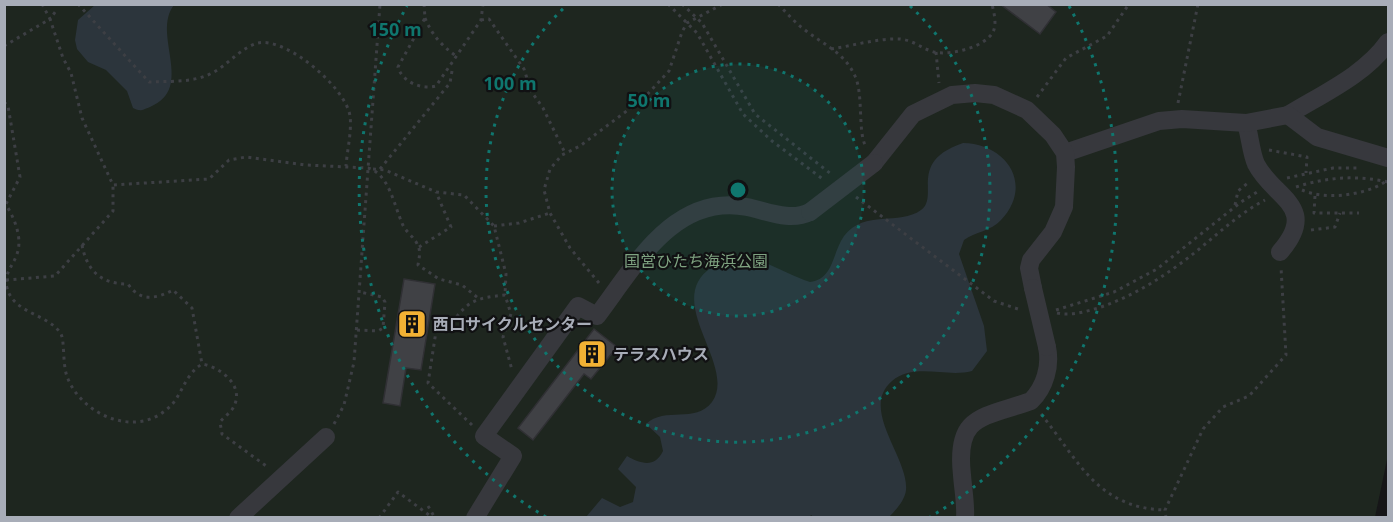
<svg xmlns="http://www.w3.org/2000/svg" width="1393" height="522" viewBox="0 0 1393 522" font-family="'Open Sans','Noto Sans JP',sans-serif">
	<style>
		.green { fill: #1e261f }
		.water { fill: #2c353c }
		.building { fill: #404145; stroke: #303034; stroke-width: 1.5 }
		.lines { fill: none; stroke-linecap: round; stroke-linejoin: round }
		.path { stroke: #3d3f44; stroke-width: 3; stroke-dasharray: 3 4.5; stroke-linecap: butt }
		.minor { stroke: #37383d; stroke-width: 18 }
		.minor-bridge { stroke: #37383d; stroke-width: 18 }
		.ring { fill: none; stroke: #0f766e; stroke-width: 3; stroke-dasharray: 3 6 }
		.labels { text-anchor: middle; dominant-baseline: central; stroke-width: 4.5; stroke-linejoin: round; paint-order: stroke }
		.park-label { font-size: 16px; fill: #7fa381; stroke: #111113 }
		.poi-label { font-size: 16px; font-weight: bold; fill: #a8adb8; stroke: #111113; text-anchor: start }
		.centre { fill: #0f766e; stroke: #111113; stroke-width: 3 }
		.ring-label { font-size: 18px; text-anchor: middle; font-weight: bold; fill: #0f766e; stroke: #111113; stroke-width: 4.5; stroke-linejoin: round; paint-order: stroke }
	</style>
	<rect width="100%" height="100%" fill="#161618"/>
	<!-- green -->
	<polygon class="green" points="4,5 1388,5 1388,455 1375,517 5,517"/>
	<!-- water -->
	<g class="water">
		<path d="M95 5H174C151 34 196 88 150 107 142 110 141 112 133 108L127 91 106 70 88 62 77 49 75 40 78 20Z"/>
		<path d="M963 143C1007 144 1034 185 1001 220 991 231 975 232 964 240L959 254 984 326 987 351 972 371C946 378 914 362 892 381 859 409 909 458 906 490 905 500 896 510 889 517L815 518 811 515 809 518 586 517 602 498 620 507 633 502 636 487 618 469 627 456C641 464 655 468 663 451L660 437 646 424C665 406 695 424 712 402 738 365 661 301 712 267 721 261 731 257 742 257 765 259 788 275 810 282 834 279 832 253 844 236 865 209 899 226 921 210 940 196 907 162 963 143Z"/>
	</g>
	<!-- building -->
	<g class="building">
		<polygon points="1000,4 1046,4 1056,12 1040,34"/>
		<polygon points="404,279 435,284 421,370 406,368 400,406 383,403"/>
		<polygon points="594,329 617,347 591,379 584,374 533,440 518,428"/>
	</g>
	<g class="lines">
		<!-- path -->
		<g class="path">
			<polyline points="42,4 50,19 56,11"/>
			<path d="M78 4 149 82C170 81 193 83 212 73 228 65 240 48 258 43 287 37 346 88 350 116 352 131 347 151 346 166"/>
			<path d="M424 4 425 18 398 67C402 82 422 90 436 86L481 20 483 4"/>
			<polyline points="668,4 697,33 743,114 772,141 824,180"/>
			<polyline points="682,4 702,23 755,114 831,174"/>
			<path d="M778 4C787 13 795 23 805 30 824 45 844 52 855 76 864 95 857 136 867 148"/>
			<path d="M425 18C432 35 441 45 456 56"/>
			<polyline points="481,20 489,19 524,69 531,91 543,108 565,153"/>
			<path d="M4 46 50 19 63 58 71 73 82 118 113 185 209 179 229 160 246 157 306 165 368 168C389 174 394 205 402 223 405 232 415 237 418 246 421 252 419 258 418 265L439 279 462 285 478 298"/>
			<path d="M831 49C852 46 874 39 895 39 911 38 920 48 934 52 950 56 985 47 993 32 997 24 994 13 992 4"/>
			<polyline points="936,52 939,83"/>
			<polyline points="1037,97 1066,58 1107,36 1129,4"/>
			<polyline points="4,102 8,106 20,177 6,204"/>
			<polyline points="1178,103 1198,4"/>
			<polyline points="1269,150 1307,157 1306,173"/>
			<polyline points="373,169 385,170 436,192 464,195 494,226 506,274 505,295"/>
			<polyline points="380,169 450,83 452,71 449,68"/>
			<polyline points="1287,178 1333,168 1357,168"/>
			<path d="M1296 187C1327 177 1357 175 1388 182"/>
			<path d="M1302 190C1325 200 1363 196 1385 182"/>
			<polyline points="1315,196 1314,213 1359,213"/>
			<polyline points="856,197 994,301 1021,310"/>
			<path d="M4 202C14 216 23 238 17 254 13 266 3 274 7 288 14 314 49 314 61 334 65 342 62 366 68 379 83 415 134 437 166 410 183 397 182 377 202 364 220 367 246 386 233 408 230 413 224 417 220 422L222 434 269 468"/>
			<polyline points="1235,205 1238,191 1249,182"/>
			<polyline points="494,226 519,223 550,213"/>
			<polyline points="1311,230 1335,227 1340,213"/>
			<path d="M82 245C87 271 101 284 128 284 140 302 156 299 173 290L192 308 202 364"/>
			<polyline points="419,247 451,227 436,192"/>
			<polyline points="6,280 55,276 113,211 113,185"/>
			<polyline points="599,283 570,248 550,213 544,190 550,169 562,155 580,146 644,98 669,71 682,32 687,23 723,4"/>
			<polyline points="1056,310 1114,292 1157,269 1241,202 1257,192"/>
			<path d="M1057 313C1071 316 1084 312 1098 308 1135 296 1168 274 1198 250 1220 232 1240 213 1265 200"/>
			<polyline points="357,330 378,331 383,328 385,302 382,297 360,292"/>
			<path d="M1041 414C1079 461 1097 508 1165 510"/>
			<polyline points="334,424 344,405 354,362 380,4"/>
			<path d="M472 425 428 383 437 325 452 323C468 300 477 298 505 295L511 314 503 337 512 370"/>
			<polyline points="428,506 435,518"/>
			<polyline points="379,518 398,492 433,518"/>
			<polyline points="1166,518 1165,510 1203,429 1223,407 1249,396 1286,355 1281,267"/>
		</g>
		<!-- minor -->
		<g class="minor">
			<path d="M1288 115C1322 94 1365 75 1388 42"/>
			<path d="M1246 123C1250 136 1251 153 1256 164 1273 198 1320 206 1280 252"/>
			<polyline points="1065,153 1159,121 1182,119 1246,123 1288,115 1317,137 1388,158"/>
			<polyline points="874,163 913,114 952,95 975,93 994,95 1027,110 1053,135 1065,153 1066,167 1064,207 1053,232 1031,260 1029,268 1033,288"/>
			<polyline points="238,518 326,437"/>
			<path d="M475 518 513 456 484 436 578 306 597 316C635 266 674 193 747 207 767 211 790 222 810 212"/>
			<path d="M965 518C966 504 963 489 962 475 955 414 983 418 1031 401 1045 387 1051 366 1047 347"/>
		</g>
		<!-- minor-bridge -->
		<g class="minor-bridge">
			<polyline points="810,212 874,163"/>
			<polyline points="1033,288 1047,347"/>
		</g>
	</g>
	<!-- distance rings -->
	<circle cx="738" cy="190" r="126" fill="#0f766e" fill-opacity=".12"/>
	<g class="ring">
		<circle cx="738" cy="190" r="126"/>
		<path d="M910 6A252 252 0 1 1 566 6"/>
		<path d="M546 517A379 379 0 0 1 407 6M1069 6A379 379 0 0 1 930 517"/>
	</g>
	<!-- icons -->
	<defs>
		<g id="building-square" transform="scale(1.5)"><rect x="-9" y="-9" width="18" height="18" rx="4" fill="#f2b134" stroke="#111113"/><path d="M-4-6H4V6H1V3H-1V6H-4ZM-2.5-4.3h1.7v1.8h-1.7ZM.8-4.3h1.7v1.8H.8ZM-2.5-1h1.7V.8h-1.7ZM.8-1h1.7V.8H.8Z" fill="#111"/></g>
	</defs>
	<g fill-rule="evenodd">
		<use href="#building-square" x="412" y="324"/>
		<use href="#building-square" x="592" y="354"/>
	</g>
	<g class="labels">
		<!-- park labels -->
		<g class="park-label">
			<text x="696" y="261">国営ひたち海浜公園</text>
		</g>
		<!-- poi labels -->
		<g class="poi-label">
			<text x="433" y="324">西口サイクルセンター</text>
			<text x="613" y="354">テラスハウス</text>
		</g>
	</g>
	<circle cx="738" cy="190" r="9" class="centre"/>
	<g class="ring-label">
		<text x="395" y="36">150 m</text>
		<text x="510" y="90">100 m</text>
		<text x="649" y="107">50 m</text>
	</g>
	<!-- border -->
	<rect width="1393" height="522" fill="none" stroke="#a8adb8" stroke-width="12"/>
</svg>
